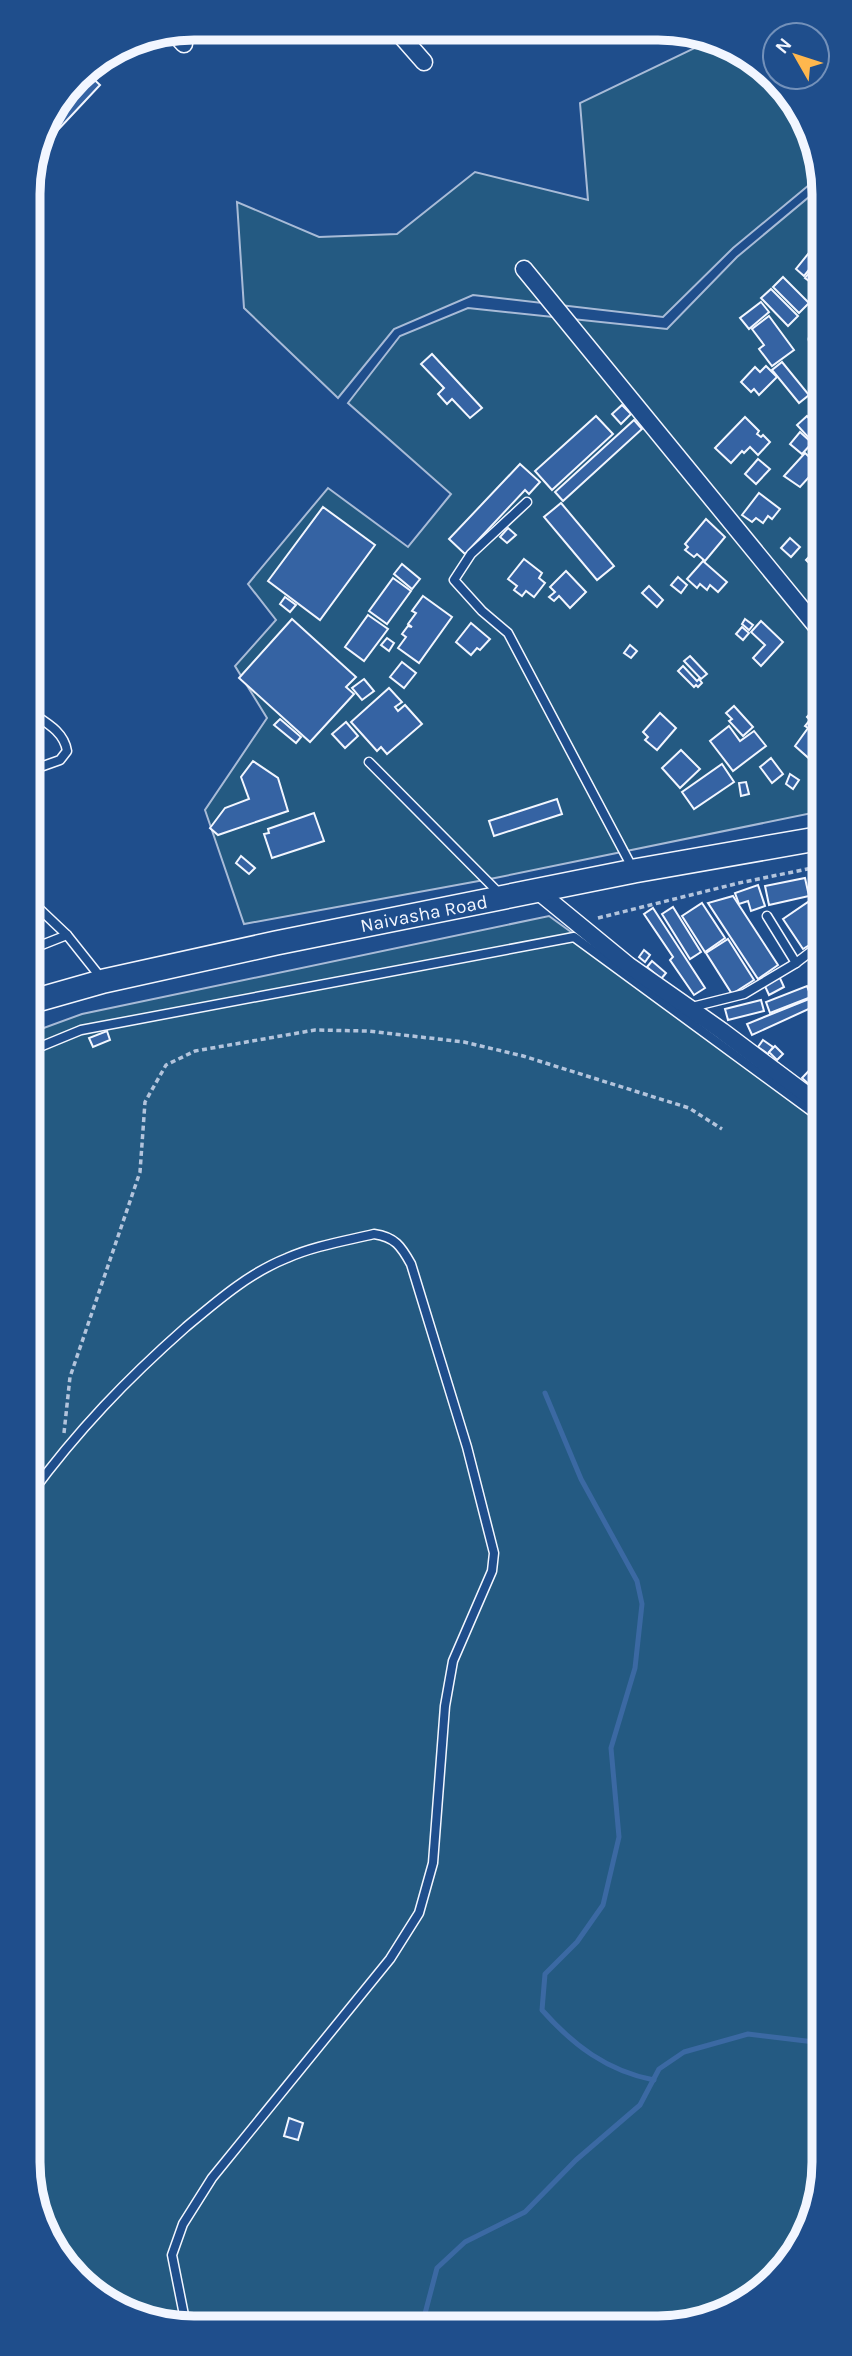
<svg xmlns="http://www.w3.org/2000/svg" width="852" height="2356" viewBox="0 0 852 2356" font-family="Karla,sans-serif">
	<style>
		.green { fill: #245a82; stroke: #a8bbd7; stroke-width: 2 }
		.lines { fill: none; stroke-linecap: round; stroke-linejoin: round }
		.stream { stroke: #3b69a3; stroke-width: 5 }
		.building { fill: #3563a3; stroke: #f2f6ff; stroke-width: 2 }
		.lane-casing { stroke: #f2f6ff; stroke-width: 11 }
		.street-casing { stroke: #f2f6ff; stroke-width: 19 }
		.secondary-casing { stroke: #f2f6ff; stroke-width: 26 }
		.path { stroke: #b3c4dc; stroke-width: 3.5; stroke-dasharray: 5 3.5; stroke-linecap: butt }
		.lane { stroke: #1f4e8c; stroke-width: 8 }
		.street { stroke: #1f4e8c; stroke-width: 16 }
		.secondary { stroke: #1f4e8c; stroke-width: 23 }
		.labels { text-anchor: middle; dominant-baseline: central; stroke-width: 5; stroke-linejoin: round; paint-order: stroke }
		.street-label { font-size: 19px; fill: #f2f6ff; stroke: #1f4e8c }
		.rim { fill: none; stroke: #f2f6ff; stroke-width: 9 }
	</style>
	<rect width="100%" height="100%" fill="#1f4e8c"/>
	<!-- green -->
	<g class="green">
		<polygon points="709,41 775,77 821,162 821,175 733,248 663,317 473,295 394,329 338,398 244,308 237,202 319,237 397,234 475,172 588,200 580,103"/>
		<polygon points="821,187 822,811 495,878 244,924 205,810 267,718 235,666 276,620 248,584 328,488 408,547 451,494 348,403 400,336 468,308 667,329 737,257"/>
		<polygon points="549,916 822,1114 824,2172 811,2225 783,2271 741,2305 690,2325 162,2325 77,2279 31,2194 30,1033 82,1014"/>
	</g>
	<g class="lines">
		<!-- stream -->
		<g class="stream">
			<path d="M545 1393 581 1479 637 1581 642 1604 635 1668 611 1748 619 1837 603 1905 577 1942 545 1974 542 2010C573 2045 607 2071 654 2080"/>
			<polyline points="422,2325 437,2268 465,2242 525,2212 576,2160 640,2105 659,2069 684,2052 748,2034 823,2043"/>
		</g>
	</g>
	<!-- building -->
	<g class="building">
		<polygon points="538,30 553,30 545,38"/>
		<polygon points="84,70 100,85 56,132 45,121"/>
		<polygon points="812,249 821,255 804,276 796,269"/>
		<polygon points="821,258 821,277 819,275 813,284 805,278"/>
		<polygon points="783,277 809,303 799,313 773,287"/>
		<polygon points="771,289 798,316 788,326 761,298"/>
		<polygon points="761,302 769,312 749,329 740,318"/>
		<polygon points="769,316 794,350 772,366 759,349 764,345 752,329"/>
		<polygon points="432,354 482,408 470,418 452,399 447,404 438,394 444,388 421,364"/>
		<polygon points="782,362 809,395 799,403 772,370"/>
		<polygon points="766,366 777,377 759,395 754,389 751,392 741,382 755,367 760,372"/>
		<polygon points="622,405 631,414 621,424 612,414"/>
		<polygon points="596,416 613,434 552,490 535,471"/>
		<polygon points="807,416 818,429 808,437 797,425"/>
		<polygon points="745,417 759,431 757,434 761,437 763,435 770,442 758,455 750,447 744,453 742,451 731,463 715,448"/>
		<polygon points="634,420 642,429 563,501 555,492"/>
		<polygon points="800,432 812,443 802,454 790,444"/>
		<polygon points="805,453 819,466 800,487 784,476"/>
		<polygon points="758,459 770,469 756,484 745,474"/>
		<polygon points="520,464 540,482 529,494 525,490 465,554 449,539"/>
		<polygon points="759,493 780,509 772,519 768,516 763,523 756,518 752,522 742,515"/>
		<polygon points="561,503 614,566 597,580 544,517"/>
		<polygon points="323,507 375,545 320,620 268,581"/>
		<polygon points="706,519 725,537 705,561 697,554 694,557 685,550 688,547 685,544"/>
		<polygon points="508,528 516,535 507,543 500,537"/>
		<polygon points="790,538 800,547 791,557 781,548"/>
		<polygon points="821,544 821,575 806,560"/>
		<polygon points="524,559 542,573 539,578 545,583 534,597 526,591 522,596 514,590 517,586 508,579"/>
		<polygon points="703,561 727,582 718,592 710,585 707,590 700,584 697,588 687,579"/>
		<polygon points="402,564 420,579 412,589 394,574"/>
		<polygon points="566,571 586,592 570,608 559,596 554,601 549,597 555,592 550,587"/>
		<polygon points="678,577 687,585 681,593 671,585"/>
		<polygon points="393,578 411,591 387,624 369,611"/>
		<polygon points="649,586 663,600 657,607 642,593"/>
		<polygon points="423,596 452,617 419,663 398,648 406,637 402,634 408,626 412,627 408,624 416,613 412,611"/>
		<polygon points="285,597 296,605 290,612 280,604"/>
		<polygon points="821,598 821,612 814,605"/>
		<polygon points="368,615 388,629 364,661 345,647"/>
		<polygon points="292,619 356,677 346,687 354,694 310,742 239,678"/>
		<polygon points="745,619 753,625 749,630 742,624"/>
		<polygon points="761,621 783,642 761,666 753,658 765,645 751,632"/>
		<polygon points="471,623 490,639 480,650 477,648 471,655 456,642"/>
		<polygon points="742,627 749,633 743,640 736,634"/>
		<polygon points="387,638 394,643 389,651 381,645"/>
		<polygon points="630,645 637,651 631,658 624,653"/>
		<polygon points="690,656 707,674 701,679 684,661"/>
		<polygon points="402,662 416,673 404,688 390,677"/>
		<polygon points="683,666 697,681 699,679 702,683 698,687 696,685 694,687 678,671"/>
		<polygon points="364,679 374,691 362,700 352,688"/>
		<polygon points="389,688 402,702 395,707 398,711 405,705 422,724 387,754 381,747 377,751 351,722"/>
		<polygon points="734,706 753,727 743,736 729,721 732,719 726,713"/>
		<polygon points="814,709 822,715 822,748 819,750 822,752 813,762 795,746 808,728 805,726 810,720 807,717"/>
		<polygon points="660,713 676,728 657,750 645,740 648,737 643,732"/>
		<polygon points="280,719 301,737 296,743 274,725"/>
		<polygon points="346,722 358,736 345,748 332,734"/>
		<polygon points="729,726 740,741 754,731 766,746 733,771 710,741"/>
		<polygon points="681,750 700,769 680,788 662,768"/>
		<polygon points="771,758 783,774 772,783 760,767"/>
		<polygon points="253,761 278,778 288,811 218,835 210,828 225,808 249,799 241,777"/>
		<polygon points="722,764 734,782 694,809 682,792"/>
		<polygon points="790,774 799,780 793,789 786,784"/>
		<polygon points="746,782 749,794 741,796 739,783"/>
		<polygon points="557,799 562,814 494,836 489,821"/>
		<polygon points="314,813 324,841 272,858 264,834 269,833 268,829"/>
		<polygon points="241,856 255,868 249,874 236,863"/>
		<polygon points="805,878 809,896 769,905 765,886"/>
		<polygon points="758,885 765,906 751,911 748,901 739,904 735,893"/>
		<polygon points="822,892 822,909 813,901"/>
		<polygon points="733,896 778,965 758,979 708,903"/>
		<polygon points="808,902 822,923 822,937 803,949 783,919"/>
		<polygon points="702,903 725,938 705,952 682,916"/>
		<polygon points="673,907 701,952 690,959 662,914"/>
		<polygon points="653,908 705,988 694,995 670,960 673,957 644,914"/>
		<polygon points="728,939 754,980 732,994 706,953"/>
		<polygon points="644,950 650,955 645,962 639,957"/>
		<polygon points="652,961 666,973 661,979 647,967"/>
		<polygon points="779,976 784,987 769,995 764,984"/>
		<polygon points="807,986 811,997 770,1013 766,1002"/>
		<polygon points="822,990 822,1012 814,1003 819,999 816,995"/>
		<polygon points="809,999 813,1007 752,1035 747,1024"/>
		<polygon points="761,1000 764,1011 728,1020 725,1009"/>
		<polygon points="107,1031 110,1040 93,1047 89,1038"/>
		<polygon points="763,1040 773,1047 768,1054 758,1047"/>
		<polygon points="775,1046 783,1054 777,1060 769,1052"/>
		<polygon points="822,1057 822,1074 811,1086 802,1078"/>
		<polygon points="289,2118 303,2123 298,2140 284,2136"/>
	</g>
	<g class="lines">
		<!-- lane casing -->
		<g class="lane-casing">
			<g id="lane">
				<polyline points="527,502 471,554 454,580 482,611 508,633 633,869"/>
				<path d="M29 711C45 722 64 731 67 751L60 760 29 771"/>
				<polyline points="369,762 500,894"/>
				<polyline points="29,899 67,935 102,979"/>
				<polyline points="767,916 796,963"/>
				<polyline points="29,950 67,935"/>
				<polyline points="688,1008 744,994 796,963 822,943"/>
				<polyline points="30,1051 81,1030 574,937 822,1119"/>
				<path d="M30 1495C78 1430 126 1380 186 1327 217 1301 249 1273 287 1258 314 1246 345 1241 374 1234 395 1237 401 1246 411 1264L467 1447 494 1553 492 1571 453 1661 445 1706 433 1863 419 1913 390 1959 212 2178 183 2224 172 2255 186 2325"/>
			</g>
		</g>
		<!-- street casing -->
		<g class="street-casing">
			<g id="street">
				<polyline points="395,29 424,62"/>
				<polyline points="173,32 184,44"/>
				<polyline points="524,269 821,632"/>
				<polyline points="817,339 821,335"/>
				<polyline points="818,418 821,422"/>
				<polyline points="539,892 628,965 722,1031 822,1106"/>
			</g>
		</g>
		<!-- secondary casing -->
		<g class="secondary-casing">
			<polyline id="secondary" points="30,1002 104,981 276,943 634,871 822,838"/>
		</g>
		<!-- path -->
		<g class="path">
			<polyline points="598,918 739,883 822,866"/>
			<polyline points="64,1433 70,1377 140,1172 145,1102 166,1065 195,1051 315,1030 368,1031 464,1042 523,1056 689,1108 722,1129"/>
		</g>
		<!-- lane -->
		<use href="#lane" class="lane"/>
		<!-- street -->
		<use href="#street" class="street"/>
		<!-- secondary -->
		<use href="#secondary" class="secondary"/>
	</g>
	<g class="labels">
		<!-- street labels -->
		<g class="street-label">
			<text transform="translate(424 914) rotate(-11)">Naivasha Road</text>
		</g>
	</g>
	<!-- crop -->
	<path d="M0 0H852V2356H0ZM194 40H658A154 154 0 0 1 812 194V2162A154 154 0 0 1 658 2316H194A154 154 0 0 1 40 2162V194A154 154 0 0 1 194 40Z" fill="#1f4e8c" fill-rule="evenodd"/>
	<path class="rim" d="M194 40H658A154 154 0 0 1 812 194V2162A154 154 0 0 1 658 2316H194A154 154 0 0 1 40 2162V194A154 154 0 0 1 194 40Z"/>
	<!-- north arrow -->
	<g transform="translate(796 56) rotate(309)"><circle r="33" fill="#1f4e8c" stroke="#7391ba" stroke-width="2"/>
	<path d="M0-5L12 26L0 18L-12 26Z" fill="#ffb74d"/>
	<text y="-10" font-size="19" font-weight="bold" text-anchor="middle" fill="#f2f6ff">N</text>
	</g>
</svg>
